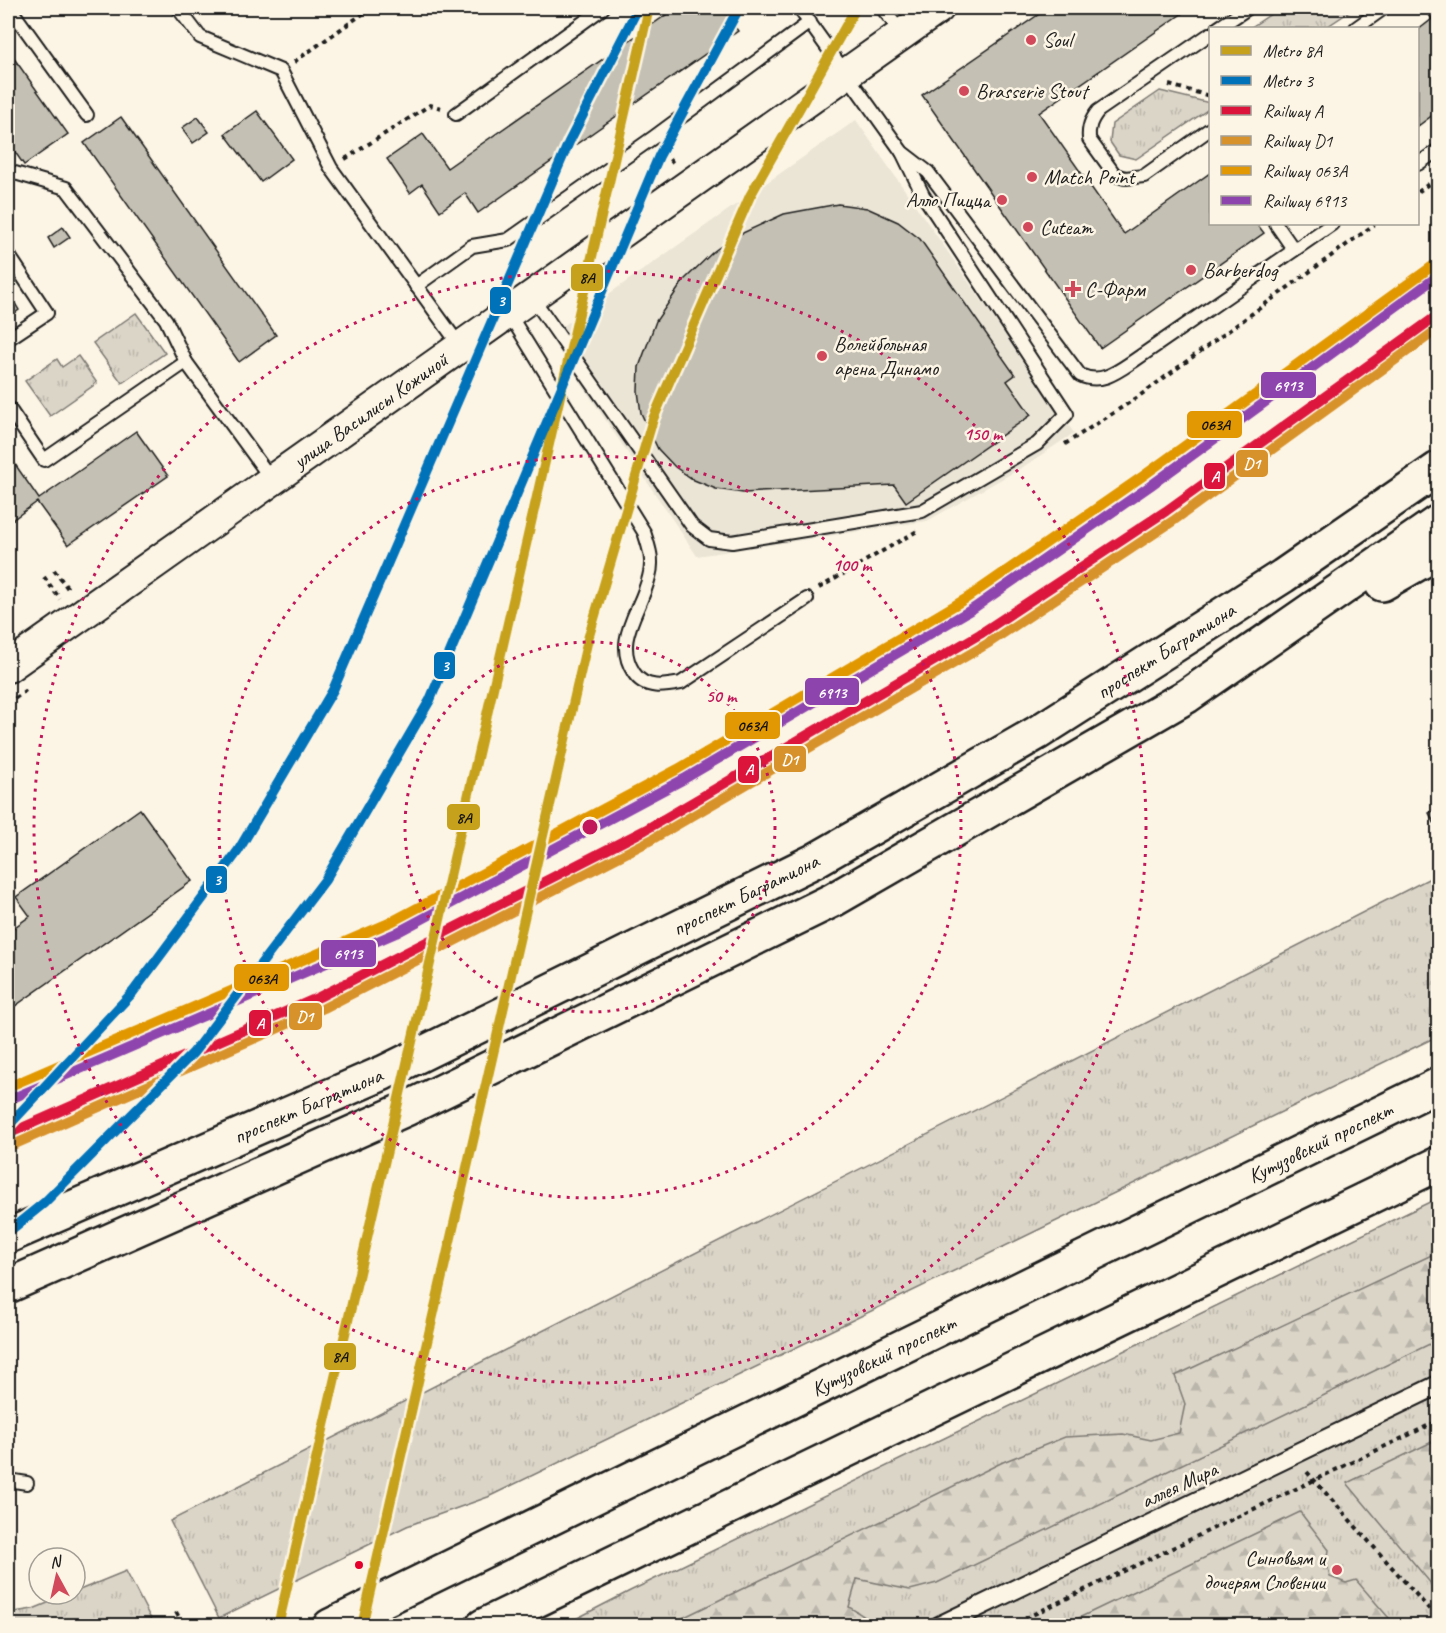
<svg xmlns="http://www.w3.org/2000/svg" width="1446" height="1633" viewBox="0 0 1446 1633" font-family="Caveat,sans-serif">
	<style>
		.built { fill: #ebe5d6 }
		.grass { fill: url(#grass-tufts); stroke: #7c7872; stroke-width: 1.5 }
		.forest { fill: url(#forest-firs); stroke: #7c7872; stroke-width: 1.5 }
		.building { fill: #c4c0b3; stroke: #1c1c1c; stroke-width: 1.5 }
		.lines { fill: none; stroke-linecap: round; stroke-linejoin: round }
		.service-casing { stroke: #1c1c1c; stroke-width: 16 }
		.pedestrian-casing { stroke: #1c1c1c; stroke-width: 22 }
		.tertiary-casing { stroke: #1c1c1c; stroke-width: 34 }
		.primary-casing { stroke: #1c1c1c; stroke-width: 38 }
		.path { stroke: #1c1c1c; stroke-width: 4; stroke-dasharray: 4.5 4.5; stroke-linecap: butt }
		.service { stroke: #fcf5e5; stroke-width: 12 }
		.pedestrian { stroke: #fcf5e5; stroke-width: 18 }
		.tertiary { stroke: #fcf5e5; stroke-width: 30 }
		.primary { stroke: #fcf5e5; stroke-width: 33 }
		.rail-1-casing { stroke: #fcf5e5; stroke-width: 15 }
		.rail-2-casing { stroke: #fcf5e5; stroke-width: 15 }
		.rail-3-casing { stroke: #fcf5e5; stroke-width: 15 }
		.rail-4-casing { stroke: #fcf5e5; stroke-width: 15 }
		.rail-1 { stroke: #dc143c; stroke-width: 10 }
		.rail-2 { stroke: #d8922b; stroke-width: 10 }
		.rail-3 { stroke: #e19803; stroke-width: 10 }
		.rail-4 { stroke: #8e44ad; stroke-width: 10 }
		.metro-1-casing { stroke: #fcf5e5; stroke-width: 15 }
		.metro-2-casing { stroke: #fcf5e5; stroke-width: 15 }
		.metro-1 { stroke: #c6a11c; stroke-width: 10 }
		.metro-2 { stroke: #0072ba; stroke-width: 10 }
		.ring { fill: none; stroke: #c2185b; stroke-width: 3; stroke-dasharray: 3 6 }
		.poi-dot { fill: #d1495b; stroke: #fcf5e5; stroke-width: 2 }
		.bus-dot { fill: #e4002b; stroke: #fcf5e5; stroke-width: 2 }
		.labels { text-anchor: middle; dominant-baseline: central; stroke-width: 5; stroke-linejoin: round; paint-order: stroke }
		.poi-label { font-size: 21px; fill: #1c1c1c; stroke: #fcf5e5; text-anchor: start }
		.street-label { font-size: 21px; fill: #1c1c1c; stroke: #fcf5e5 }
		.centre { fill: #c2185b; stroke: #fcf5e5; stroke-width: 3 }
		.ring-label { font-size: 18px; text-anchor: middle; font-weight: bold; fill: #c2185b; stroke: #fcf5e5; stroke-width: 5; stroke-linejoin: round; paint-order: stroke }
		.line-badge { stroke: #fcf5e5; stroke-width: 2 }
		.badge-label { font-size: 16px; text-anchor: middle; font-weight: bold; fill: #fff }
		.pale-badge-label { font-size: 16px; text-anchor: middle; font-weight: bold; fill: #111 }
	</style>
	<defs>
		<pattern id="grass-tufts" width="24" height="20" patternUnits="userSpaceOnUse" patternTransform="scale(1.5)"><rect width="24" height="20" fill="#dbd5c8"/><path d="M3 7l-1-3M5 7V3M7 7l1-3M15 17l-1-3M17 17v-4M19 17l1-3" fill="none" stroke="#bbb6ab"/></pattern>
		<pattern id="forest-firs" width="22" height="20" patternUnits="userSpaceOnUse" patternTransform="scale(1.5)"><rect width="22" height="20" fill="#dbd5c8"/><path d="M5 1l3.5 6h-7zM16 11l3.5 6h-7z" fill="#bbb6ab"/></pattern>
	</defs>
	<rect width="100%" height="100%" fill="#fcf5e5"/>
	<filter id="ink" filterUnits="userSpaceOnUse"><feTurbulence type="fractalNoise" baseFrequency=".0167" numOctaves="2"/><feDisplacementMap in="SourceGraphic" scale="12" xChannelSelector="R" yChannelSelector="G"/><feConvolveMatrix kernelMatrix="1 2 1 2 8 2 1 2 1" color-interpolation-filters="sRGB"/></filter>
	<g filter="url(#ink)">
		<!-- built -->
		<polygon class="built" points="856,120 1074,433 1023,467 927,521 697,556 549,336"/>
		<!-- grass -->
		<g class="grass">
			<polygon points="1280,8 1355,8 1325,28 1250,28"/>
			<polygon points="1160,91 1210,103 1210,108 1136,159 1119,155 1110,142 1112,124"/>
			<polygon points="136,313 165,353 122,383 93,343"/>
			<polygon points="78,356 97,383 50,416 25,381 57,359 62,367"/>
			<polygon points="1438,874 1438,1036 488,1497 407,1526 219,1618 170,1521"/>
			<polygon points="1438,1198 1438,1625 562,1626 630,1591"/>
			<polygon points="126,1571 154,1625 8,1625 8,1613 33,1609"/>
		</g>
		<!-- forest -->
		<g class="forest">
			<polygon points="1438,1252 1438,1340 937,1583 910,1590 857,1579 849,1607 873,1622 865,1625 668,1625 1003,1462 1065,1437 1123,1434 1151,1440 1179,1433 1185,1404 1175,1376"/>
			<polygon points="1438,1439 1438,1592 1347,1483"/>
			<polygon points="1300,1512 1329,1550 1327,1563 1330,1577 1346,1583 1356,1580 1395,1625 1064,1625"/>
		</g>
		<!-- building -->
		<g class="building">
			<polygon points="676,8 722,8 738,31 478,213 465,193 440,211 422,184 410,193 387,159 423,134 447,168"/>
			<polygon points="1048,8 1190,8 1039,113 1124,234 1210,173 1210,224 1257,224 1264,233 1100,348 922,95"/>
			<polygon points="1424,8 1438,8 1438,111 1418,126 1418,30 1432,19"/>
			<polygon points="8,50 68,134 24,165 8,142"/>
			<polygon points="257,111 292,159 261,182 225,134"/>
			<polygon points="121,117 276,335 239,362 84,143"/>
			<polygon points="198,117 209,132 193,143 182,128"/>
			<polygon points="838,204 867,208 898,222 920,239 1015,375 1007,381 1031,415 906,502 894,485 743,493 716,489 694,480 675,467 658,449 641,413 638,391 639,367 656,321 684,280 713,252 732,238 784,214"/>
			<polygon points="63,227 70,237 54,248 48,238"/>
			<polygon points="8,292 19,310 8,318"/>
			<polygon points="136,431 168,476 68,545 37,502 8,523 8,454 39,499"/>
			<polygon points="1438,808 1438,828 1437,828 1429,813"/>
			<polygon points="140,809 192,881 8,1011 8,932 30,916 16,897"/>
		</g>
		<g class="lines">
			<!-- service casing -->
			<g class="service-casing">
				<g id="service">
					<polyline points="10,8 87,115"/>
					<polyline points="178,8 200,37 281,71 331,168 460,346"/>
					<path d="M799 8 902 152 928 172 1080 375C1101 385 1117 372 1135 360L1332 224"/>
					<polyline points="882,8 902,33"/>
					<polyline points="1218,28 1248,8"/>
					<polyline points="1356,28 1384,8"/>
					<path d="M1210 34 1098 111C1091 120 1088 127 1089 139L1115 175 1125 178 1144 176 1210 129"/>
					<polyline points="456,114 603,8"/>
					<polyline points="1418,164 1438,150"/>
					<polyline points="8,171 66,188 166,320 186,362 272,480"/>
					<polyline points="1276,224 1294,250"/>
					<polyline points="8,254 47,313 8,339"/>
					<polyline points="416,286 472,246 508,240 654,137 810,22"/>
					<polyline points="532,297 692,526 709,539 732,542 922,511 1037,444 1067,414 923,195 902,152"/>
					<path d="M509 314 644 532C649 547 654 561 649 577 641 611 612 640 634 673 645 690 665 686 681 683L807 599"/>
					<polyline points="8,407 44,460 186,362"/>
					<polyline points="8,1480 27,1483"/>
				</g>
			</g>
			<!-- pedestrian casing -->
			<g class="pedestrian-casing">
				<polyline id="pedestrian" points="939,1626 1438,1385"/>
			</g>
			<!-- tertiary casing -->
			<g class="tertiary-casing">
				<g id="tertiary">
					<path id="s1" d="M8 667 939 8"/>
				</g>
			</g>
			<!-- primary casing -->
			<g class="primary-casing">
				<g id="primary">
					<polyline points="1382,584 1438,552"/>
					<path id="s2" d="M8 1236 383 1073 814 861 1037 733 1283 576 1438 469"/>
					<polyline points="8,1286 406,1109 833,900 1187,696 1438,522"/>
					<path id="s3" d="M330 1626 1438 1085"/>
					<polyline points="483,1626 1438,1164"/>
				</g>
			</g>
			<!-- path -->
			<g class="path">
				<polyline points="294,62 371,8"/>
				<polyline points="1169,85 1210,96"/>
				<polyline points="664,152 673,163"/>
				<polyline points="345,159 430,105 441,108"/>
				<polyline points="1418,192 1438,177"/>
				<polyline points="1065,444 1135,399 1375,224"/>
				<polyline points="54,570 69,590"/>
				<polyline points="44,577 60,599"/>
				<polyline points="819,588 917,531"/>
				<polyline points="8,613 10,601"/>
				<polyline points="8,704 26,690"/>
				<polyline points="1307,1472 1438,1619"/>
				<polyline points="176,1612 184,1626"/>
				<polyline points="1009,1626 1438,1421"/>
			</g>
			<!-- service -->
			<use href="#service" class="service"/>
			<!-- pedestrian -->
			<use href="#pedestrian" class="pedestrian"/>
			<!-- tertiary -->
			<use href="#tertiary" class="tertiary"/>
			<!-- primary -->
			<use href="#primary" class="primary"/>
			<!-- rail-1 casing -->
			<g class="rail-1-casing">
				<polyline id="rail-1" points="8,1134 319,997 645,830 980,634 1166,511 1438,315"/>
			</g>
			<!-- rail-2 casing -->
			<g class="rail-2-casing">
				<polyline id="rail-2" points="13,1145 324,1008 651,840 987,644 1173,521 1438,329"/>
			</g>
			<!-- rail-3 casing -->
			<g class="rail-3-casing">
				<polyline id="rail-3" points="8,1087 391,922 678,769 967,598 1143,476 1438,262"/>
			</g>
			<!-- rail-4 casing -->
			<g class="rail-4-casing">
				<polyline id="rail-4" points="13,1098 396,933 684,779 974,608 1150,486 1438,276"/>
			</g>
			<!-- rail-1 -->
			<use href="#rail-1" class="rail-1"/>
			<!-- rail-2 -->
			<use href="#rail-2" class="rail-2"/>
			<!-- rail-3 -->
			<use href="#rail-3" class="rail-3"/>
			<!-- rail-4 -->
			<use href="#rail-4" class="rail-4"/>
			<!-- metro-1 casing -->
			<g class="metro-1-casing">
				<g id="metro-1">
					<polyline points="278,1626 649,8"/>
					<polyline points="362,1626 588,639 653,419 750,196 856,8"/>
				</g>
			</g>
			<!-- metro-2 casing -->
			<g class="metro-2-casing">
				<g id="metro-2">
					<polyline points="8,1126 133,992 238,851 333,690 569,142 638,8"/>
					<polyline points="8,1232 44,1203 193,1053 325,880 430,700 659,156 739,8"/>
				</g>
			</g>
			<!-- metro-1 -->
			<use href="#metro-1" class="metro-1"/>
			<!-- metro-2 -->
			<use href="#metro-2" class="metro-2"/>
		</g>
	</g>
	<!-- distance rings -->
	<g class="ring">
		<circle cx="590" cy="827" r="185"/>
		<circle cx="590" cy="827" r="371"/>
		<circle cx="590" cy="827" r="556"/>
	</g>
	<!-- markers -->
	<g class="poi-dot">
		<circle cx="1031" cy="40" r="6"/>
		<circle cx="964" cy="91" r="6"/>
		<circle cx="1032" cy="177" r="6"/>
		<circle cx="1002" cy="200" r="6"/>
		<circle cx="1028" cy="227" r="6"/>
		<circle cx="1191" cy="270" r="6"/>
		<path d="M1070 280h6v6h6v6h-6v6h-6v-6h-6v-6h6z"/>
		<circle cx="822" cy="356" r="6"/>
		<circle cx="1337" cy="1570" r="6"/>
	</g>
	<circle class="bus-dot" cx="359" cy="1565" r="5"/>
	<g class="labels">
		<!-- poi labels -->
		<g class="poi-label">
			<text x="1043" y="40">Soul</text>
			<text x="976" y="91">Brasserie Stout</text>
			<text x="1044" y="177">Match Point</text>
			<text x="990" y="200" text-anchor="end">Алло Пицца</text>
			<text x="1040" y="227">Cuteam</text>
			<text x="1203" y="270">Barberdog</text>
			<text x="1085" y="289">C-Фарм</text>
			<text x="834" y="344">Волейбольная<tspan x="834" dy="24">арена Динамо</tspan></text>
			<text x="1325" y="1558" text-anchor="end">Сыновьям и<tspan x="1325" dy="24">дочерям Словении</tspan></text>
		</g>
		<!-- street labels -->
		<g class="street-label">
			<text stroke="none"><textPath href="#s1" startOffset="444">улица Василисы Кожиной</textPath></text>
			<text stroke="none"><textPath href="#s2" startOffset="1299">проспект Багратиона</textPath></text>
			<text stroke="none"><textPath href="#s2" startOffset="813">проспект Багратиона</textPath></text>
			<text stroke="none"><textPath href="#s2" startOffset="327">проспект Багратиона</textPath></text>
			<text stroke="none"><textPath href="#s3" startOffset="1102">Кутузовский проспект</textPath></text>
			<text stroke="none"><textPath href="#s3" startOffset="616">Кутузовский проспект</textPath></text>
			<text transform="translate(1179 1485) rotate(-25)">аллея Мира</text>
		</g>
	</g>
	<circle cx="590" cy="827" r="9" class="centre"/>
	<g class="ring-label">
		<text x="983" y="440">150 m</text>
		<text x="852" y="571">100 m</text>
		<text x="721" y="702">50 m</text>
	</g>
	<g class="line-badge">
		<rect x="570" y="263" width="34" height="29" rx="6" fill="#c6a11c"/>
		<rect x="489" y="286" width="23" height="29" rx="6" fill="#0072ba"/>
		<rect x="1260" y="371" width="57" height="28" rx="6" fill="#8e44ad"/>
		<rect x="1186" y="410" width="57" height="29" rx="6" fill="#e19803"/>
		<rect x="1235" y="449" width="34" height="29" rx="6" fill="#d8922b"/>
		<rect x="1203" y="462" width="23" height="28" rx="6" fill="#dc143c"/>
		<rect x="433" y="651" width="23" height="29" rx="6" fill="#0072ba"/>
		<rect x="804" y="677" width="56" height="29" rx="6" fill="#8e44ad"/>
		<rect x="724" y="711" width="57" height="29" rx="6" fill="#e19803"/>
		<rect x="773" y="745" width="34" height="28" rx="6" fill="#d8922b"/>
		<rect x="737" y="755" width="23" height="29" rx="6" fill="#dc143c"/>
		<rect x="446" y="803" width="35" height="28" rx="6" fill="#c6a11c"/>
		<rect x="205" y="865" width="23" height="29" rx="6" fill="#0072ba"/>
		<rect x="320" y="939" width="57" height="29" rx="6" fill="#8e44ad"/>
		<rect x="233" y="963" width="57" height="29" rx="6" fill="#e19803"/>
		<rect x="288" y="1002" width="35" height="29" rx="6" fill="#d8922b"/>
		<rect x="248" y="1009" width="24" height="28" rx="6" fill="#dc143c"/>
		<rect x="323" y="1342" width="34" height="29" rx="6" fill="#c6a11c"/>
	</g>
	<g class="badge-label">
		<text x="501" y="306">3</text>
		<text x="1288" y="391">6913</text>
		<text x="1252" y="469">D1</text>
		<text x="1215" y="482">A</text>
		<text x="445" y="671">3</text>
		<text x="832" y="698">6913</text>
		<text x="790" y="765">D1</text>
		<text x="749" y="775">A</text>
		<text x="217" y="885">3</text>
		<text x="348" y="959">6913</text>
		<text x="305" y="1022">D1</text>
		<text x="260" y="1029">A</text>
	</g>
	<g class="pale-badge-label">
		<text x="587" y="283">8А</text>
		<text x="1215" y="430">063А</text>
		<text x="752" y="731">063А</text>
		<text x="464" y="823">8А</text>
		<text x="262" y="984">063А</text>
		<text x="340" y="1362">8А</text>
	</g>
	<!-- margin -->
	<rect width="1446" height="1633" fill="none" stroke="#fcf5e5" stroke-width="30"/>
	<rect x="15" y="15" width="1416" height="1603" fill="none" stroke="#1c1c1c" stroke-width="2" filter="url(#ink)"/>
	<!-- legend -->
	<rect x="1209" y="27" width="210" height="198" fill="#fcf5e5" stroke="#a29e95" stroke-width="1.5"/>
	<rect x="1221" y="46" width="30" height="9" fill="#c6a11c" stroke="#a29e95" stroke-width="1.5"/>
	<text x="1263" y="57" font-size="18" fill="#1c1c1c">Metro 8А</text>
	<rect x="1221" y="76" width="30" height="9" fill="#0072ba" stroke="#a29e95" stroke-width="1.5"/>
	<text x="1263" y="87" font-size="18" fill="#1c1c1c">Metro 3</text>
	<rect x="1221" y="106" width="30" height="9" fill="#dc143c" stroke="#a29e95" stroke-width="1.5"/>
	<text x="1263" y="117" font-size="18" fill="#1c1c1c">Railway A</text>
	<rect x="1221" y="136" width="30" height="9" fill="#d8922b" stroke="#a29e95" stroke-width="1.5"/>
	<text x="1263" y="147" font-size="18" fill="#1c1c1c">Railway D1</text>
	<rect x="1221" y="166" width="30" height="9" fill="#e19803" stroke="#a29e95" stroke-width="1.5"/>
	<text x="1263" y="177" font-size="18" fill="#1c1c1c">Railway 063А</text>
	<rect x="1221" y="196" width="30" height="9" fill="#8e44ad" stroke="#a29e95" stroke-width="1.5"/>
	<text x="1263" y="207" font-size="18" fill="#1c1c1c">Railway 6913</text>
	<!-- north arrow -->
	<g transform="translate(57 1576) rotate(352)"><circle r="28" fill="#fcf5e5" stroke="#a29e95" stroke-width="1.5"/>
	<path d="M0-4.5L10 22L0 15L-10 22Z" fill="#d1495b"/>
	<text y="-9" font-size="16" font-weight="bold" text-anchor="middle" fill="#1c1c1c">N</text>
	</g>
</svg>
